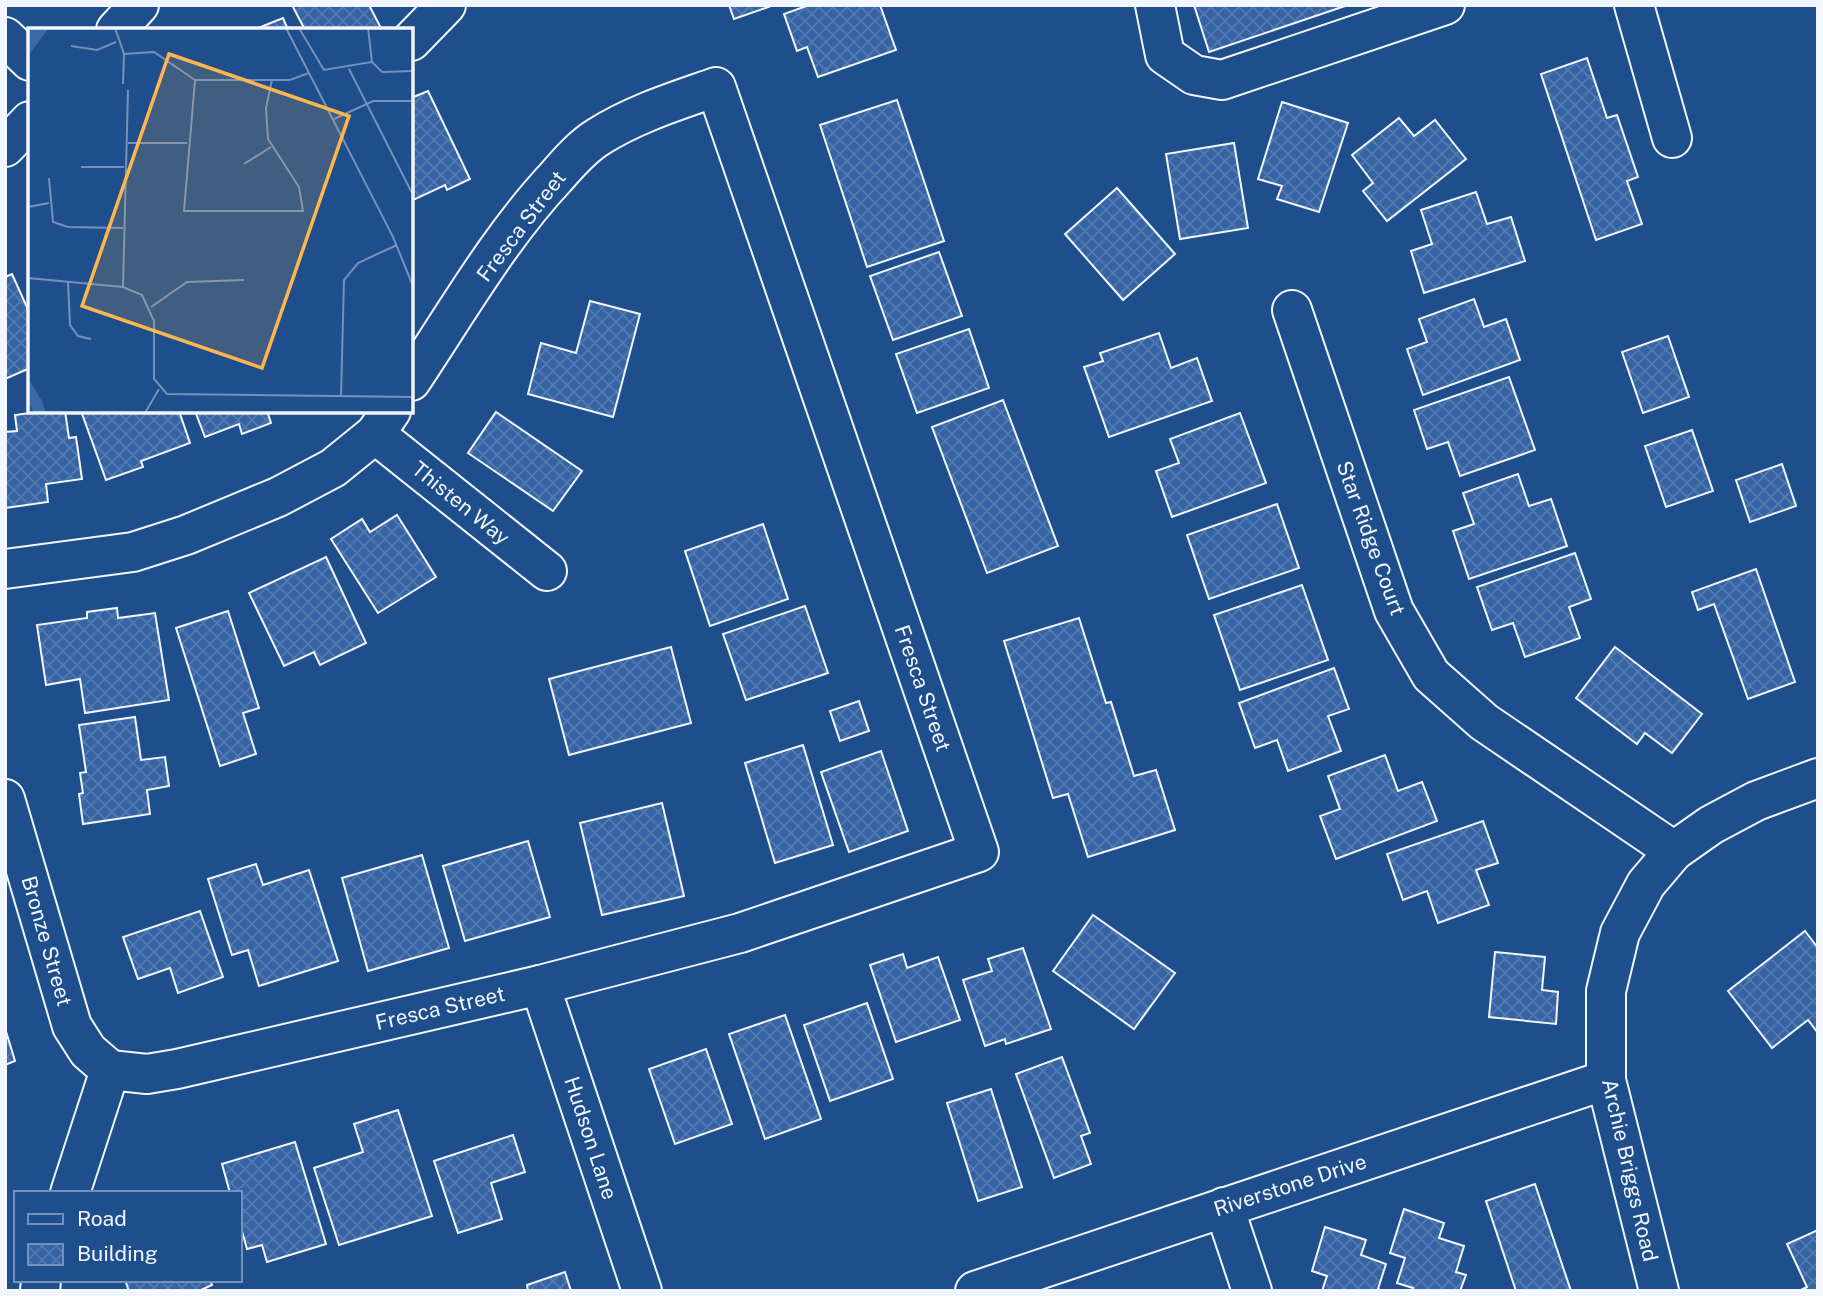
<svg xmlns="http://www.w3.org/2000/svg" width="1823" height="1296" viewBox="0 0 1823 1296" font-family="'Public Sans',sans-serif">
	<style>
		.building { fill: url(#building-cross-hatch); stroke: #f2f6ff; stroke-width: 2 }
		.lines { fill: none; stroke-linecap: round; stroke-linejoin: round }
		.minor-casing { stroke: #f2f6ff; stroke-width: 42 }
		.minor { stroke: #1f4e8c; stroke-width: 38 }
		.labels { text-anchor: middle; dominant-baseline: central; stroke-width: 5; stroke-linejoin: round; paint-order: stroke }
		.street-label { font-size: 21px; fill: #f2f6ff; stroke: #1f4e8c }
		.inset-road { fill: none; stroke: #7391ba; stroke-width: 2 }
		.view { fill: #ffb74d; fill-opacity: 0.15; stroke: #ffb74d; stroke-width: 3.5 }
		.inset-edge { fill: none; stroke: #f2f6ff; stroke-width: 3.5 }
	</style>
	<defs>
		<pattern id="building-cross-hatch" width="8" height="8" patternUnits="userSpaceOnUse" patternTransform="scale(1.75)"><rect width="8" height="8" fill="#3563a3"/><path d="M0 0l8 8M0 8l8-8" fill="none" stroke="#537ab1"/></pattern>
	</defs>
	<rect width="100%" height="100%" fill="#1f4e8c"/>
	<!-- building -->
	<g class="building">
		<polygon points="292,5 369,5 382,30 305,30"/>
		<polygon points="729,5 774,5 734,19"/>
		<polygon points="809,5 880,5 896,50 818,77 807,47 797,51 784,14"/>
		<polygon points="1194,5 1348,5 1209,52"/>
		<polygon points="283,18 288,30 253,30"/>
		<polygon points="1587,58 1607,118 1617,115 1638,177 1627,181 1642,224 1596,240 1541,74"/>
		<polygon points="428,91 470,179 447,190 445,185 411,201 411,98"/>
		<polygon points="897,100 944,241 867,267 820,125"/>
		<polygon points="1282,102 1348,123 1319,212 1277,199 1282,186 1258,179"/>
		<polygon points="1399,118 1414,136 1435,120 1466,159 1387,221 1363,191 1373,183 1352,155"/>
		<polygon points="1234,143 1248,228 1180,239 1166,154"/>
		<polygon points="1117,188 1175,254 1123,300 1065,234"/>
		<polygon points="1476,192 1487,224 1511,217 1525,261 1424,293 1411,251 1432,244 1421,210"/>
		<polygon points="939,252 962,316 893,340 870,276"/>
		<polygon points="12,274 30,314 30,368 5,379 5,277"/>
		<polygon points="1474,299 1484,327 1506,319 1520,360 1423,395 1407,349 1427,342 1419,319"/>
		<polygon points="590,301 640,314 613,417 528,394 541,343 576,353"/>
		<polygon points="969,329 989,388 917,413 896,354"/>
		<polygon points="1159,333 1171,368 1197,358 1212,401 1109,437 1084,367 1103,361 1100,353"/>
		<polygon points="1668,336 1689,397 1643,413 1622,352"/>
		<polygon points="1509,377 1535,450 1460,476 1448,442 1427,449 1414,410"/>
		<polygon points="1003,400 1058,546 987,573 932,427"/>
		<polygon points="44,411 65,411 69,438 76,437 82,479 46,484 48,502 5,508 5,432 17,431 15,415"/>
		<polygon points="81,411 179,411 190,443 141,461 143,467 106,480"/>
		<polygon points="195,411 267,411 271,423 242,434 239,424 205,437"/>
		<polygon points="496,412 582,471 553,511 468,453"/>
		<polygon points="1240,413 1266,483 1172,517 1156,471 1179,463 1170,439"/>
		<polygon points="1692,430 1713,491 1666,507 1645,446"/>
		<polygon points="1782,464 1796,506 1750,522 1736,480"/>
		<polygon points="1518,474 1529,506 1551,499 1567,546 1469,579 1453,531 1474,524 1463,493"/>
		<polygon points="1277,504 1299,568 1209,599 1187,535"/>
		<polygon points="397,515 436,577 378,613 331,539 362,519 370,532"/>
		<polygon points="763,524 788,599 710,626 685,551"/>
		<polygon points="1575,553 1591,599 1569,607 1580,638 1525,657 1513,623 1492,630 1477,587"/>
		<polygon points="326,557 366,643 320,665 314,652 284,666 249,593"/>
		<polygon points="1756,569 1795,682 1748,699 1714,604 1698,610 1692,592"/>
		<polygon points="1302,585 1328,660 1240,690 1214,615"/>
		<polygon points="805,606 828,673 746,700 723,634"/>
		<polygon points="117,608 118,618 155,613 169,700 85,713 80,679 46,685 37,625 87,618 87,612"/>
		<polygon points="228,611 259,708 243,713 256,754 220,766 176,628"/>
		<polygon points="1079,618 1106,703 1111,702 1134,776 1156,770 1175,830 1088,857 1068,794 1053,798 1004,641"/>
		<polygon points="671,647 691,723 569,755 549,679"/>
		<polygon points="1615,647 1702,714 1672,753 1645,733 1637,744 1576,698"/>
		<polygon points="1334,668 1349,709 1328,716 1341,751 1288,771 1277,740 1255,748 1239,703"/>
		<polygon points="859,701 869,731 840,741 830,711"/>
		<polygon points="135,717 141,760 165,757 169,786 147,790 150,814 83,824 79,794 83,793 80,773 86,772 79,725"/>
		<polygon points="803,745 833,845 775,863 745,763"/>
		<polygon points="881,751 908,831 849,852 821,772"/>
		<polygon points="1385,755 1398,791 1422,782 1437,821 1336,859 1320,816 1340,809 1328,776"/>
		<polygon points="662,803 684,896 602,915 580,823"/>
		<polygon points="1483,821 1498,863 1476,870 1489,905 1438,923 1427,891 1403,900 1387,854"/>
		<polygon points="528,841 550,917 465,941 443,866"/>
		<polygon points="422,855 449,948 368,971 342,878"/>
		<polygon points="256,864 263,885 309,870 338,961 259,986 248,950 232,955 208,879"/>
		<polygon points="200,911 223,977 178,993 170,968 138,979 123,937"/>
		<polygon points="1093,915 1175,973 1134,1029 1053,971"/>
		<polygon points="1805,931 1818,948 1818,1033 1808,1020 1772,1048 1728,991"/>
		<polygon points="1023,948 1051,1029 1006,1044 1005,1039 985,1046 963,980 992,971 988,959"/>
		<polygon points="1495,952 1545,957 1542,990 1558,992 1556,1024 1489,1017"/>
		<polygon points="903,954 907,968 938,957 960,1020 896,1042 870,965"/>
		<polygon points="867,1003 893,1079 830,1101 804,1025"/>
		<polygon points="785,1015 821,1119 765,1139 729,1034"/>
		<polygon points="5,1028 15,1061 5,1065"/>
		<polygon points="706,1049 732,1124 675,1144 649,1069"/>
		<polygon points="1062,1057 1090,1133 1081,1136 1091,1164 1054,1178 1016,1074"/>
		<polygon points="991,1089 1022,1187 978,1201 947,1103"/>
		<polygon points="398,1110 432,1216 339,1245 314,1168 363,1152 354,1124"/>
		<polygon points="513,1135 525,1172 491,1183 502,1219 458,1233 434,1161"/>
		<polygon points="295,1142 326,1244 267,1262 262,1245 247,1249 240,1224 240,1193 230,1193 222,1164"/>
		<polygon points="1535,1184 1571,1291 1516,1291 1486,1201"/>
		<polygon points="1404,1209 1444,1223 1439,1238 1464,1246 1456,1272 1466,1275 1460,1291 1412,1291 1413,1288 1397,1283 1405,1258 1390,1253"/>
		<polygon points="1325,1227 1366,1240 1361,1255 1386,1264 1378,1289 1383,1291 1322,1291 1327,1276 1312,1271"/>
		<polygon points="1818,1230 1818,1291 1799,1291 1807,1287 1787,1244"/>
		<polygon points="565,1272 571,1291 528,1291 527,1285"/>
		<polygon points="125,1280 210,1280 212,1285 199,1291 129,1291"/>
	</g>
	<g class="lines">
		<!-- minor casing -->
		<g class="minor-casing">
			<g id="minor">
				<polyline points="1155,5 1165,55 1194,75 1222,80 1445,5"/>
				<polyline points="1634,5 1672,138"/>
				<polyline points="116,30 139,5"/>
				<polyline points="5,37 30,61"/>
				<polyline points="411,41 446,5"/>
				<polyline points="5,147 30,121"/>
				<polyline points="1292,310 1394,611 1431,675 1484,722 1674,851"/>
				<polyline points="375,434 547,571"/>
				<polyline points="5,569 133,552 186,535 278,497 333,468 375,434 391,411"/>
				<polyline points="5,799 72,1026 88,1051 110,1070"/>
				<polyline points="540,985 642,1291"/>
				<path d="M110 1070 147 1074 177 1069 540 985 740 933 979 852 716 87C676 101 634 114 598 137 582 147 568 163 556 177 499 238 457 312 411 381"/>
				<polyline points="70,1193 110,1070"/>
				<polyline points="1224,1207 1252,1291"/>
				<polyline points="40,1291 41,1280"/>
				<polyline points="975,1291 1606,1080"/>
				<polyline points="1659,1291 1606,1080 1606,991 1620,933 1646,884 1674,851 1711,825 1756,801 1818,778"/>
			</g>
		</g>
		<!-- minor -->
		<use href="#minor" class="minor"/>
	</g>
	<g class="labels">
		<!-- street labels -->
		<g class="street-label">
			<text transform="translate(521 226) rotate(-53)">Fresca Street</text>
			<text transform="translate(461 503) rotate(39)">Thisten Way</text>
			<text transform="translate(1371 538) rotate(70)">Star Ridge Court</text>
			<text transform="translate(923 688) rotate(71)">Fresca Street</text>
			<text transform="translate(47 941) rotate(74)">Bronze Street</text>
			<text transform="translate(440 1008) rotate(-13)">Fresca Street</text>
			<text transform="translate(591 1138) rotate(72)">Hudson Lane</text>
			<text transform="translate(1630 1170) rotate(77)">Archie Briggs Road</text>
			<text transform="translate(1290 1185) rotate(-18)">Riverstone Drive</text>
		</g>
	</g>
	<!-- overview -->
	<g transform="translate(28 28)">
		<rect width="385" height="385" fill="#1f4e8c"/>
		<path d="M0 0H21L0 28ZM0 350 14 373 18 385H6L0 374Z" fill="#3b69a3"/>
		<path class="inset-road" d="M87 0 96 26 95 56M258 0 365 209 385 258M271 0 296 42 344 34 340 0M43 18 69 22 88 14M96 26 126 24 167 52M344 34 354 44 385 43M321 41 385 167M167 52 156 183H275L271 159 240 111 238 80 244 52M167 52H262L281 45M306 91 345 73H385M100 115H159M216 136 243 119M53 139H96M21 150 25 194 40 199 95 200M0 179 21 175M0 250 95 259 114 267 126 293V351L139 366 385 369M40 254 42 297 50 308 63 311M95 259 100 62M123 279 159 254 216 252M313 369 316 252 330 235 369 217M117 385 131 361"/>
		<path class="view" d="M141 26 321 88 234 340 54 278Z"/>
		<rect width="385" height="385" class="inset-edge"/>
	</g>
	<!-- border -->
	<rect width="1823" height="1296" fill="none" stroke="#f2f6ff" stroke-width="14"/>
	<!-- legend -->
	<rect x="14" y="1191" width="228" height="91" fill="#1f4e8c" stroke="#7391ba" stroke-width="2"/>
	<rect x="28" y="1214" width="35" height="10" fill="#1f4e8c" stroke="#7391ba" stroke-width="2"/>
	<text x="77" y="1226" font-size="21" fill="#f2f6ff">Road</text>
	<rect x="28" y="1244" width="35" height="21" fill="url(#building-cross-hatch)" stroke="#7391ba" stroke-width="2"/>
	<text x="77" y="1261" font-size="21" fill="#f2f6ff">Building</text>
</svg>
